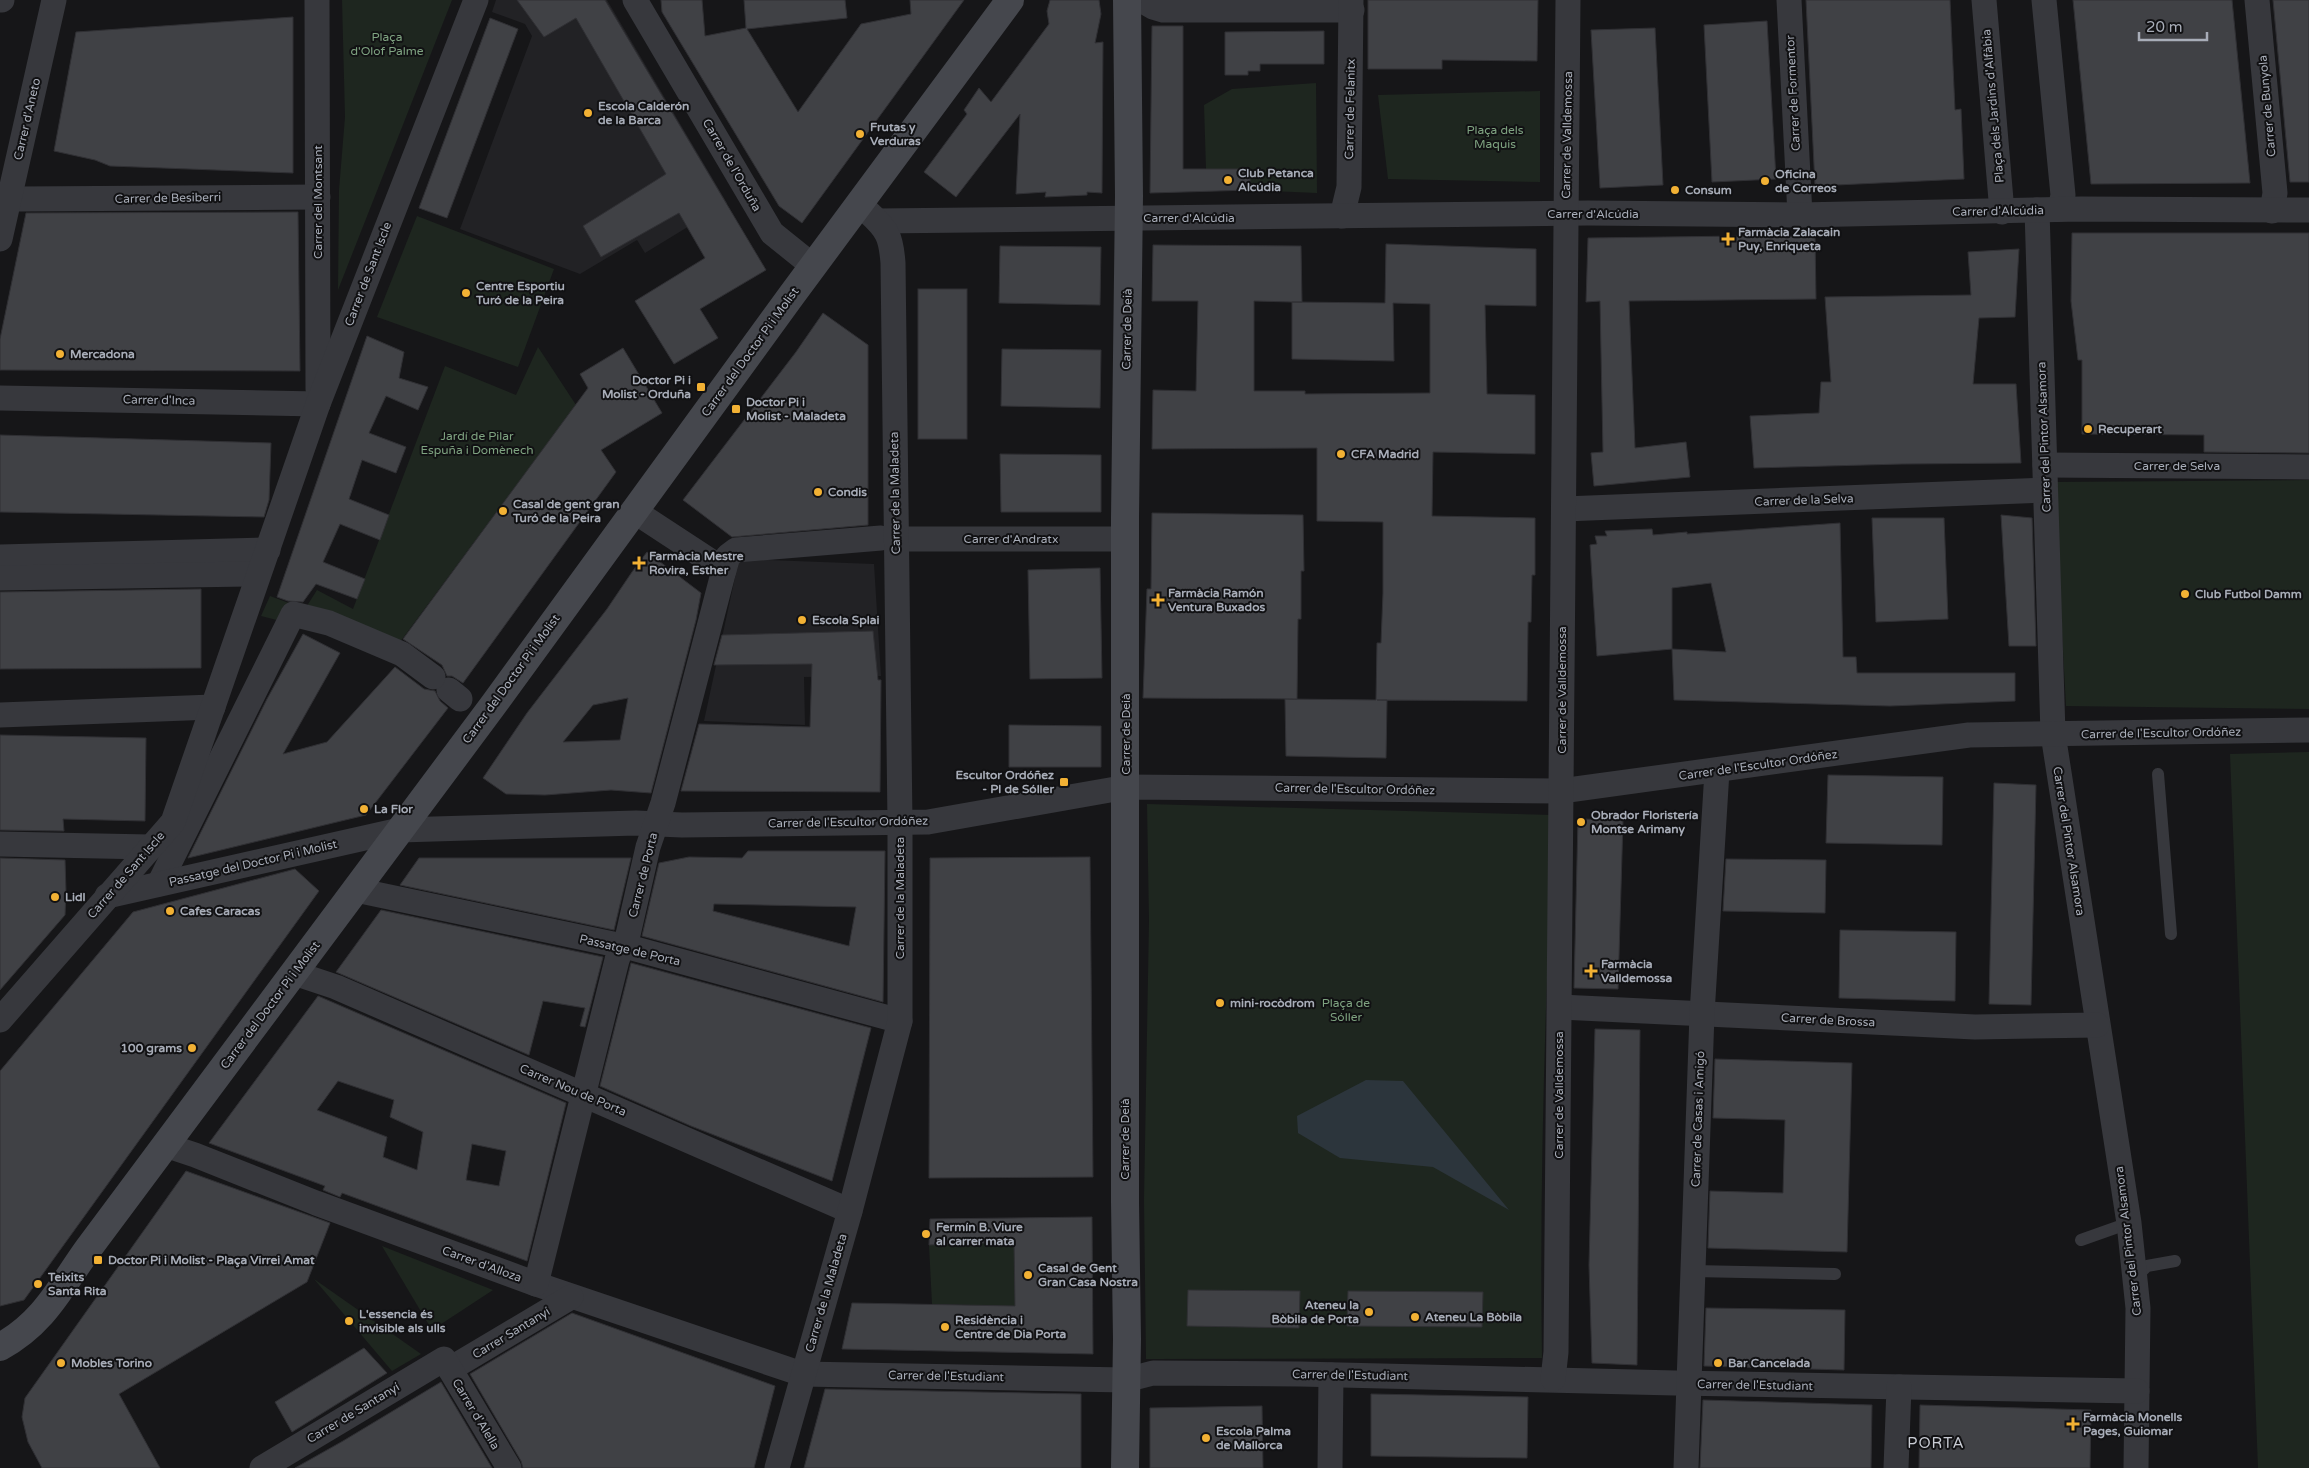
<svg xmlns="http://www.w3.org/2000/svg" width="2309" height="1468" viewBox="0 0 2309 1468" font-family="'Varela Round',sans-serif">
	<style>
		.built { fill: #222225 }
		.green { fill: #1e261f }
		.water { fill: #2c353c }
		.building { fill: #404145; stroke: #303034; fill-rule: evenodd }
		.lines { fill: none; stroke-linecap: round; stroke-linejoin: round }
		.lane { stroke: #37383d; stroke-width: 12 }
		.street { stroke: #37383d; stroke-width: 25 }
		.secondary { stroke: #45474d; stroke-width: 28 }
		.poi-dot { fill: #f2b134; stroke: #111113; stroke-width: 2 }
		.labels { text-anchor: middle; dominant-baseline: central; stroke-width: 4; stroke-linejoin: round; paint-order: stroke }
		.park-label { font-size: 12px; fill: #7fa381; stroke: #111113 }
		.street-label { font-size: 12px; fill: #a8adb8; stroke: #111113 }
		.poi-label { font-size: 12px; font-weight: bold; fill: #a8adb8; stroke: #111113; text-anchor: start }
		.quarter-label { font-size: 15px; letter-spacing: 1px; fill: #c9ccd4; stroke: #111113 }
	</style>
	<rect width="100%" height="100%" fill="#161618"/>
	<!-- built -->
	<g class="built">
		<polygon points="496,0 607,0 727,203 645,253 637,240 580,274 460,229 532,36 525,24 492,12"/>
		<polygon points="739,559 874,564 881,676 804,677 805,725 704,721"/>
	</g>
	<!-- green -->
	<g class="green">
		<polygon points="342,0 452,0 338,290 339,190 345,117"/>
		<polygon points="1316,83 1317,193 1250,190 1249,169 1206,169 1204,105 1232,89"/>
		<polygon points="1540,91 1540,182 1388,179 1378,95"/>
		<polygon points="417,216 554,269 518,367 377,317"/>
		<polygon points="538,347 576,405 394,650 261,616 270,596 305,609 317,590 353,609 445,366 516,395"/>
		<polygon points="2309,480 2309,709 2066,706 2054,482"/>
		<polygon points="2309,752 2309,1468 2258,1468 2230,754"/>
		<path d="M1147 804 1553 815C1546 996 1539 1177 1542 1358L1146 1359 1144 1200 1149 921Z"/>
		<polygon points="1014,1242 1015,1306 932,1304 929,1245"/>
		<polygon points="382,1246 493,1290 432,1330"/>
		<polygon points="314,1279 421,1354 392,1371"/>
	</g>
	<!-- water -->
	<polygon class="water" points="1366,1080 1403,1081 1509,1210 1433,1167 1340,1158 1298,1133 1297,1116"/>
	<!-- building -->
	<g class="building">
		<polygon points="517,0 605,0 766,270 700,309 718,338 674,364 635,301 705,258 679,213 601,257 583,226 666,174 576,18 544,37"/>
		<polygon points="661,0 702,0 705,36 746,28 744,0 845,0 847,18 747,29 798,112 861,24 911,14 910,0 964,0 802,223 779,206 662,12"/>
		<polygon points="1050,0 1099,0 1101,14 1095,43 1103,42 1102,193 1087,192 1087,195 1045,197 1046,192 1016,194 1020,114 956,197 924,172 967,114 964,110 979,88 991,102 1049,24 1047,11"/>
		<polygon points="1368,0 1538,0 1537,61 1442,60 1442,69 1368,69"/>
		<polygon points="1806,0 1950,0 1955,110 1961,109 1964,179 1815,186"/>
		<polygon points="2073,0 2232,0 2250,183 2091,184"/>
		<polygon points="2273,0 2309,0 2309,182 2290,182"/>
		<polygon points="293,17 293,173 110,166 95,160 54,151 76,32"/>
		<polygon points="490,18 518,29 447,218 419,208"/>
		<polygon points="1767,21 1776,179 1712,182 1704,25"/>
		<polygon points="1152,26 1183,26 1183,169 1250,169 1250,190 1150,193"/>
		<polygon points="1655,28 1663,185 1600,188 1591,30"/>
		<polygon points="1324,31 1324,64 1260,64 1260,71 1248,71 1248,75 1225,75 1225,32"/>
		<polygon points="298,212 300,371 0,370 0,339 26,213"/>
		<polygon points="2072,233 2309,233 2309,453 2204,452 2204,435 2082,434 2082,360 2078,360 2071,301"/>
		<polygon points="1815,235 1816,299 1629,301 1635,448 1686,442 1690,477 1594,486 1591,453 1603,452 1600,301 1586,302 1588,238"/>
		<path d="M1386 244 1536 249V306L1485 305 1487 394 1535 395V454L1433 452 1432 516 1535 518V575H1532L1531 622H1528L1527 701 1377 700H1387L1386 758 1286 756 1285 699 1376 700 1377 643H1381L1383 593V522L1317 521V448L1152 449 1153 390 1196 391 1198 301H1152L1153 245 1301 246 1302 302H1292L1385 303ZM1254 301 1292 302V359L1394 361 1393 303 1430 304V393L1305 394V391H1254Z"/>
		<polygon points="1000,246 1101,247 1100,305 999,303"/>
		<polygon points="2019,249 2015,317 1979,318 1973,384 2016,384 2021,463 1902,464 1754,468 1750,416 1819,413 1821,382 1831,382 1825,297 1971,295 1968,252"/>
		<rect x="918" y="289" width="49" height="150"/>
		<polygon points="823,313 868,345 868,525 732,537 683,500 796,352"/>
		<polygon points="367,336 404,352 399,378 428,387 418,410 386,396 369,433 406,447 396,473 362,460 349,499 389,515 380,540 340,524 323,562 365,579 357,599 316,584 303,602 288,601 277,597"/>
		<polygon points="623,348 662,413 601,450 616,472 463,683 452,676 447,676 442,665 403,639 588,388 580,374"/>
		<polygon points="1002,349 1101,350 1100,408 1001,406"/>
		<polygon points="0,435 271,443 269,500 264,517 0,512"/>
		<polygon points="1000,454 1101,455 1101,512 1001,512"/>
		<polygon points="1152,513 1303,515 1304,571 1301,571 1301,619 1298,619 1297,699 1143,698 1147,589 1151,589"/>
		<polygon points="2001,515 2032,518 2036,646 2009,646"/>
		<polygon points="1872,518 1944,518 1948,619 1876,622"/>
		<path d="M1840 523 1843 657H1856L1857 673H2015V701L1890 706 1674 700 1672 649 1597 656 1590 545 1597 544 1595 536H1607L1605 531 1652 529 1653 535 1687 532V534ZM1711 583 1726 652 1672 649V588Z"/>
		<path d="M647 552 701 593 696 620 651 793 611 790 545 795 506 794 483 778 527 713 607 609 632 572ZM628 698 620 740 563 742 593 705Z"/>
		<polygon points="1100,568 1102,678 1030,679 1028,570"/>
		<polygon points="201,589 201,668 0,669 0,592"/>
		<polygon points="873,631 878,680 881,680 880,792 681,791 699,724 810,727 812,664 714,665 722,635"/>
		<polygon points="303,634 340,653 283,754 327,742 395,667 424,689 435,691 440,701 448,708 366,815 188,858 267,699"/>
		<polygon points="1009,725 1101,726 1101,767 1009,767"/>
		<polygon points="0,735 146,738 145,821 63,819 64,831 0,830"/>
		<polygon points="1828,775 1943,777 1942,845 1826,843"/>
		<polygon points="1994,783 2036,785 2031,1005 1989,1004"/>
		<polygon points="1578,819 1623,820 1618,989 1574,988"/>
		<path d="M748 851H885L883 1002 642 936 659 863 689 857 742 858ZM714 904 856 907 849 946 713 911Z"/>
		<polygon points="1090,857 1093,1177 929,1178 930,858"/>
		<polygon points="0,858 65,860 66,892 65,915 0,990"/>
		<polygon points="419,858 631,858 614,930 400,885"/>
		<polygon points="1726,859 1826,860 1825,913 1723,911"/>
		<polygon points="295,869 319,891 24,1300 0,1306 0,1071 133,912"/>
		<polygon points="381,910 603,957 585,1027 580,1026 585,1008 543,1001 529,1055 336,972"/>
		<polygon points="1840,930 1956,932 1955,1001 1839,998"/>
		<polygon points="631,963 871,1028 832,1181 691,1126 600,1086"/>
		<path d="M318 996 566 1103 527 1261 342 1193 340 1197 323 1190 325 1186 209 1143ZM338 1081 394 1100 390 1117 423 1132 417 1170 383 1157 387 1137 317 1110ZM472 1144 506 1151 499 1186 466 1180Z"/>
		<polygon points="1595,1029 1640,1030 1637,1365 1592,1363 1589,1265"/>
		<polygon points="1715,1059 1852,1063 1847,1252 1708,1248 1710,1191 1783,1193 1785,1120 1713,1118"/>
		<polygon points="186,1171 330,1223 307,1282 119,1394 160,1468 42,1468 28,1442 22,1417 25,1398"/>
		<polygon points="1092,1217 1093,1354 842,1349 852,1303 1015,1306 1014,1242 929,1245 930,1219"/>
		<polygon points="1188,1290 1300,1291 1299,1328 1187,1326"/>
		<polygon points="1348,1291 1483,1292 1482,1327 1347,1326"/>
		<polygon points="1706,1308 1845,1310 1844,1370 1704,1366"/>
		<polygon points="572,1313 775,1386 754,1468 523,1468 521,1461 470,1374"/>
		<polygon points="364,1348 387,1373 292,1432 275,1402"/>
		<polygon points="441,1382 492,1468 295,1468 343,1441"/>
		<polygon points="825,1389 1081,1394 1081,1468 804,1468"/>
		<polygon points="1371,1394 1528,1397 1527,1458 1371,1456"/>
		<polygon points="1703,1400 1872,1405 1871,1468 1700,1468"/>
		<polygon points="1920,1405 2091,1410 2090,1468 1919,1468"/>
		<polygon points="1262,1406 1263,1468 1150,1468 1150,1408"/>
	</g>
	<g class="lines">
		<!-- lane -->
		<g class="lane">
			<polyline points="2158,774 2171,934"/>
			<polyline points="2081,1240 2129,1223"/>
			<polyline points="1693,1271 1835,1274"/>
			<polyline points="2135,1278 2147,1266 2175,1261"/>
		</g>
		<!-- street -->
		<g class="street">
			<polyline points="0,0 2,0"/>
			<polyline points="317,0 318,389"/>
			<polyline points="635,0 772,233 813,266"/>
			<polyline points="1141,0 1153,7 1163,10 1352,10"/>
			<polyline points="1789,0 1800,215"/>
			<polyline points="1984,0 2002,212"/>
			<polyline points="2044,0 2063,195 2060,209"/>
			<polyline points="2257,0 2275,193 2272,211"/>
			<polyline points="19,199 318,197"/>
			<polyline points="2037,210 2053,734 2129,1223 2138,1308 2136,1468"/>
			<polyline points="1342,216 1349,187 1351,0"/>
			<polyline points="878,221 1588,213 1800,215 2081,209 2309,210"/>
			<polyline points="0,239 54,0"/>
			<polyline points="0,398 318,404"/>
			<polyline points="2045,465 2309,467"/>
			<polyline points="1564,509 2045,490"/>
			<polyline points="896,539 1125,539"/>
			<polyline points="0,557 268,550"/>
			<polyline points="724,570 728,556 736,550 881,538"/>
			<polyline points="0,578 248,574"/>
			<polyline points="449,690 460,699"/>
			<polyline points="0,715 213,707"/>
			<polyline points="0,844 150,847"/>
			<polyline points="159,884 293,614 329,623 402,654 433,677"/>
			<polyline points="356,890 632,948 900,1021"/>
			<polyline points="107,896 400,830 636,823 682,825 928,822 1127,787 1561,791 1969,735 2309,730"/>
			<polyline points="294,973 336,987 850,1211"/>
			<polyline points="1560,1007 1975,1027 2097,1025"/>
			<polyline points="0,1020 173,822 318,404 476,0"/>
			<polyline points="165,1145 195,1155 316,1203 536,1284 802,1374 1126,1380 1153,1373 1300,1374 1675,1383 2137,1391"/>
			<polyline points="536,1284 617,960 622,946 627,939 648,847 663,803 724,570 634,511"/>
			<polyline points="450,1369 571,1297"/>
			<polyline points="1553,1379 1556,1352 1568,0"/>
			<polyline points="262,1468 444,1359 509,1468"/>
			<path d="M777 1468 850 1211 900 1021V823L893 263C891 237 888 230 868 212"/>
			<polyline points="1330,1468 1331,1375"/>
			<polyline points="1686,1468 1702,1014 1717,771"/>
			<polyline points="1896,1468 1899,1387"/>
		</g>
		<!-- secondary -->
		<g class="secondary">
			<path d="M0 1347C44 1323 60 1288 88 1249L494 704 791 296 1010 0"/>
			<polyline points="1125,1468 1127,1339 1125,1202 1125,518 1129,196 1127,0"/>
		</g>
	</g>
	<!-- markers -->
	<g class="poi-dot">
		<circle cx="588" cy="113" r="5"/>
		<circle cx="860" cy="134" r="5"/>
		<circle cx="1228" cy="180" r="5"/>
		<circle cx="1765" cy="181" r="5"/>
		<circle cx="1675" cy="190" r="5"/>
		<path d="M1725.5 231.5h5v5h5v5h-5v5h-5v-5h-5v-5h5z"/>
		<circle cx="466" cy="293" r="5"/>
		<circle cx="60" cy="354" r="5"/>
		<rect x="696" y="382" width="10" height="10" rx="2.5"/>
		<rect x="731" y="404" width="10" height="10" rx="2.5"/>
		<circle cx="2088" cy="429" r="5"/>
		<circle cx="1341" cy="454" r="5"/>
		<circle cx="818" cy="492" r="5"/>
		<circle cx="503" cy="511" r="5"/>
		<path d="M636.5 555.5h5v5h5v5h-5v5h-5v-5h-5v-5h5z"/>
		<circle cx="2185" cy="594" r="5"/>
		<path d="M1155.5 592.5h5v5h5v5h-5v5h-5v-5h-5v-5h5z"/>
		<circle cx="802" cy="620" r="5"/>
		<rect x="1059" y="777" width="10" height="10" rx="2.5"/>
		<circle cx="364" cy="809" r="5"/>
		<circle cx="1581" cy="822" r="5"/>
		<circle cx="55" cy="897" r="5"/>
		<circle cx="170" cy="911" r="5"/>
		<path d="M1588.5 963.5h5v5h5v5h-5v5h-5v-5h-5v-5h5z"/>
		<circle cx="1220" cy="1003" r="5"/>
		<circle cx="192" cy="1048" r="5"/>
		<circle cx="926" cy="1234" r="5"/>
		<rect x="93" y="1255" width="10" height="10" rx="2.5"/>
		<circle cx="1028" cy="1275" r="5"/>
		<circle cx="38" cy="1284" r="5"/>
		<circle cx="1369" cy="1312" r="5"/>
		<circle cx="1415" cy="1317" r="5"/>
		<circle cx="349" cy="1321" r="5"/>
		<circle cx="945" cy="1327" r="5"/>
		<circle cx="61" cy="1363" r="5"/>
		<circle cx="1718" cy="1363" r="5"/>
		<path d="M2070.5 1416.5h5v5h5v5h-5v5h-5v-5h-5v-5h5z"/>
		<circle cx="1206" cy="1438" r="5"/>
	</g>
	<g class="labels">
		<!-- park labels -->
		<g class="park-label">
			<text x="387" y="37">Plaça<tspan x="387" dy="14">d'Olof Palme</tspan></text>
			<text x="1495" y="130">Plaça dels<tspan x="1495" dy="14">Maquis</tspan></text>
			<text x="477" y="436">Jardí de Pilar<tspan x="477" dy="14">Espuña i Domènech</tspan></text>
			<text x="1346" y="1003">Plaça de<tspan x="1346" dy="14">Sóller</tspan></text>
		</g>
		<!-- street labels -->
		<g class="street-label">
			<text transform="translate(1793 93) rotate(-93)">Carrer de Formentor</text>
			<text transform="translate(1993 106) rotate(-95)">Plaça dels Jardins d'Alfàbia</text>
			<text transform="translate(2267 106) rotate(-95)">Carrer de Bunyola</text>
			<text transform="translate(1350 109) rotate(-89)">Carrer de Felanitx</text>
			<text transform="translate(27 119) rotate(-77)">Carrer d'Aneto</text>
			<text transform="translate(1567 135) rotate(-89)">Carrer de Valldemossa</text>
			<text transform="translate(732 165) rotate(60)">Carrer de l'Orduña</text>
			<text transform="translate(168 198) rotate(-1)">Carrer de Besiberri</text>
			<text transform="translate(318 202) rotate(-90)">Carrer del Montsant</text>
			<text transform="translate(1998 211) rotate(-1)">Carrer d'Alcúdia</text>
			<text x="1593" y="214">Carrer d'Alcúdia</text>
			<text x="1189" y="218">Carrer d'Alcúdia</text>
			<text transform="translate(368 274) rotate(-69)">Carrer de Sant Iscle</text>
			<text transform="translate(1127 329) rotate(-89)">Carrer de Deià</text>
			<text transform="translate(750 352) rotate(-54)">Carrer del Doctor Pi i Molist</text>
			<text transform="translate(159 400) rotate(1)">Carrer d'Inca</text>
			<text transform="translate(2044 437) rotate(-92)">Carrer del Pintor Alsamora</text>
			<text x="2177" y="466">Carrer de Selva</text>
			<text transform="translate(895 493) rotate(-91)">Carrer de la Maladeta</text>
			<text transform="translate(1804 500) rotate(-2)">Carrer de la Selva</text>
			<text x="1011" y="539">Carrer d'Andratx</text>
			<text transform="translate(511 679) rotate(-54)">Carrer del Doctor Pi i Molist</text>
			<text transform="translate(1562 690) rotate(-90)">Carrer de Valldemossa</text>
			<text transform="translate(2161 733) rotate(-1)">Carrer de l'Escultor Ordóñez</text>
			<text transform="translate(1126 734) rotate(-90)">Carrer de Deià</text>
			<text transform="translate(1758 765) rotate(-8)">Carrer de l'Escultor Ordóñez</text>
			<text transform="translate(1355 789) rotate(1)">Carrer de l'Escultor Ordóñez</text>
			<text transform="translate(848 822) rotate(-1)">Carrer de l'Escultor Ordóñez</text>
			<text transform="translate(2069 841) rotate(81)">Carrer del Pintor Alsamora</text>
			<text transform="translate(253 863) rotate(-13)">Passatge del Doctor Pi i Molist</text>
			<text transform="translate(126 875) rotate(-49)">Carrer de Sant Iscle</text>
			<text transform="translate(643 875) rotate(-76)">Carrer de Porta</text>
			<text transform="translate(900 898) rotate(-90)">Carrer de la Maladeta</text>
			<text transform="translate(630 950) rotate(13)">Passatge de Porta</text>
			<text transform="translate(270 1005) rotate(-53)">Carrer del Doctor Pi i Molist</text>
			<text transform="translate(1828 1020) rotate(3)">Carrer de Brossa</text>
			<text transform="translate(573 1090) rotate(23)">Carrer Nou de Porta</text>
			<text transform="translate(1559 1095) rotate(-90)">Carrer de Valldemossa</text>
			<text transform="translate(1698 1119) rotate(-88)">Carrer de Casas i Amigó</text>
			<text transform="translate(1125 1139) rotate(-90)">Carrer de Deià</text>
			<text transform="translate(2128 1241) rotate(-97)">Carrer del Pintor Alsamora</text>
			<text transform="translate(482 1264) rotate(20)">Carrer d'Alloza</text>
			<text transform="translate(826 1293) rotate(-74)">Carrer de la Maladeta</text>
			<text transform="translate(511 1333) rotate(-31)">Carrer Santanyí</text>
			<text transform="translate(1350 1375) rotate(1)">Carrer de l'Estudiant</text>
			<text transform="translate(946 1376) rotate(1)">Carrer de l'Estudiant</text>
			<text transform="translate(1755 1385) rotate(1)">Carrer de l'Estudiant</text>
			<text transform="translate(353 1413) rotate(-31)">Carrer de Santanyí</text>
			<text transform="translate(476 1414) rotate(59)">Carrer d'Alella</text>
		</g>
		<!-- poi labels -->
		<g class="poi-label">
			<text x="598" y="106">Escola Calderón<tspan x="598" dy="14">de la Barca</tspan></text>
			<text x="870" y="127">Frutas y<tspan x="870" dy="14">Verduras</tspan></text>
			<text x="1238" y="173">Club Petanca<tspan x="1238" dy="14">Alcúdia</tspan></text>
			<text x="1775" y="174">Oficina<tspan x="1775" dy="14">de Correos</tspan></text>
			<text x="1685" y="190">Consum</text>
			<text x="1738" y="232">Farmàcia Zalacain<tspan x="1738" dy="14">Puy, Enriqueta</tspan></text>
			<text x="476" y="286">Centre Esportiu<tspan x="476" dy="14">Turó de la Peira</tspan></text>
			<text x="70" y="354">Mercadona</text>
			<text x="691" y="380" text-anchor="end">Doctor Pi i<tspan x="691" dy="14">Molist - Orduña</tspan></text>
			<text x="746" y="402">Doctor Pi i<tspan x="746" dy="14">Molist - Maladeta</tspan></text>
			<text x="2098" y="429">Recuperart</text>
			<text x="1351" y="454">CFA Madrid</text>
			<text x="828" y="492">Condis</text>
			<text x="513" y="504">Casal de gent gran<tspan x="513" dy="14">Turó de la Peira</tspan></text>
			<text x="649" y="556">Farmàcia Mestre<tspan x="649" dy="14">Rovira, Esther</tspan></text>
			<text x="1168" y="593">Farmàcia Ramón<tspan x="1168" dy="14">Ventura Buxados</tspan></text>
			<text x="2195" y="594">Club Futbol Damm</text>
			<text x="812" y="620">Escola Splai</text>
			<text x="1054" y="775" text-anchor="end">Escultor Ordóñez<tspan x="1054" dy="14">- Pl de Sóller</tspan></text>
			<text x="374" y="809">La Flor</text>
			<text x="1591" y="815">Obrador Floristería<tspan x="1591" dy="14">Montse Arimany</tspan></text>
			<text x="65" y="897">Lidl</text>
			<text x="180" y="911">Cafes Caracas</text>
			<text x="1601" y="964">Farmàcia<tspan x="1601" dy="14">Valldemossa</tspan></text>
			<text x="1230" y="1003">mini-rocòdrom</text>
			<text x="182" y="1048" text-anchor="end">100 grams</text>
			<text x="936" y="1227">Fermín B. Viure<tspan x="936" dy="14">al carrer mata</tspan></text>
			<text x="108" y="1260">Doctor Pi i Molist - Plaça Virrei Amat</text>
			<text x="1038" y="1268">Casal de Gent<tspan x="1038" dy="14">Gran Casa Nostra</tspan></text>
			<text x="48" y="1277">Teixits<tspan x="48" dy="14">Santa Rita</tspan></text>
			<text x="1359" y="1305" text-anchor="end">Ateneu la<tspan x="1359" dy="14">Bòbila de Porta</tspan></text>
			<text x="359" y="1314">L'essencia és<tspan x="359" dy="14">invisible als ulls</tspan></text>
			<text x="1425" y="1317">Ateneu La Bòbila</text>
			<text x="955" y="1320">Residència i<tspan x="955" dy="14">Centre de Dia Porta</tspan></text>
			<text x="71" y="1363">Mobles Torino</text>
			<text x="1728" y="1363">Bar Cancelada</text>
			<text x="2083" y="1417">Farmàcia Monells<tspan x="2083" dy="14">Pages, Guiomar</tspan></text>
			<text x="1216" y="1431">Escola Palma<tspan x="1216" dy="14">de Mallorca</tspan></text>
		</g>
		<!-- quarter labels -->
		<g class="quarter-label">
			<text x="1936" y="1443">PORTA</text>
		</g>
	</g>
	<!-- scale -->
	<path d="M2139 32v8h68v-8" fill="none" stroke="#a8adb8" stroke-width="2.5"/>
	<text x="2146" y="32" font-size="15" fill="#a8adb8" stroke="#111113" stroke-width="4" paint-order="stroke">20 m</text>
</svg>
